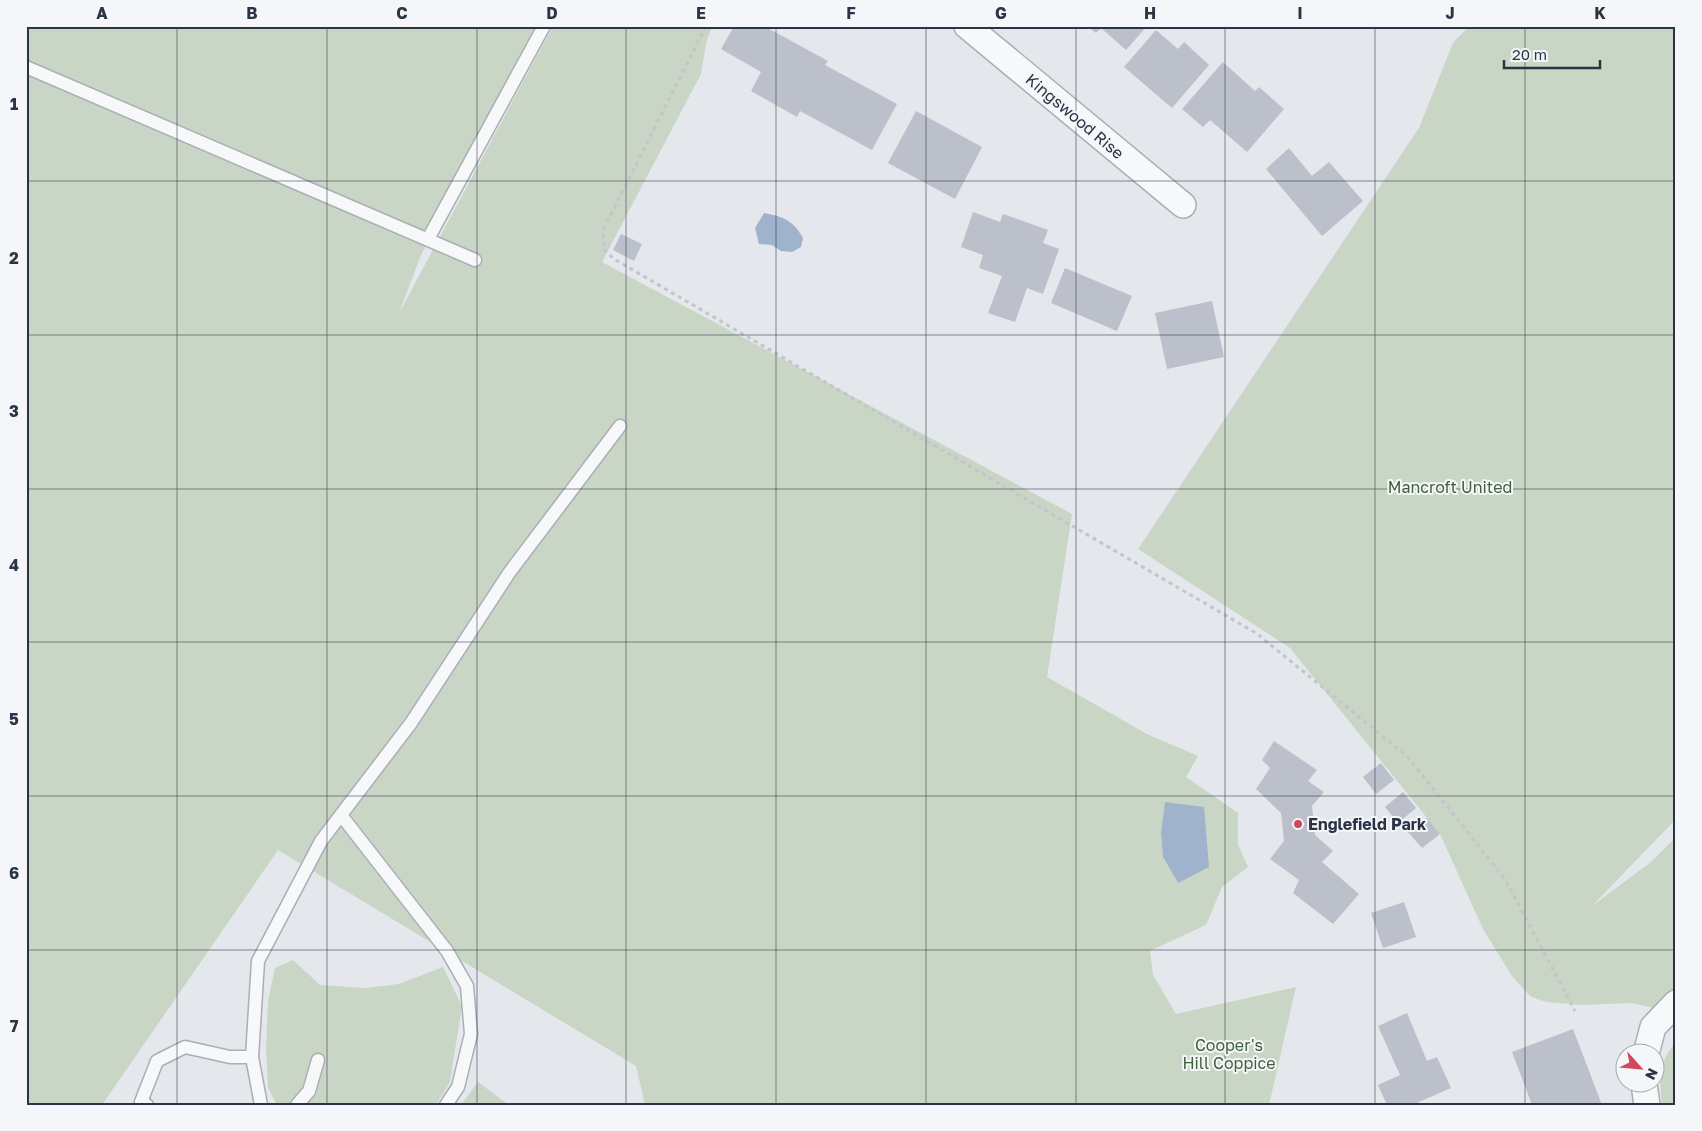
<svg xmlns="http://www.w3.org/2000/svg" width="1702" height="1131" viewBox="0 0 1702 1131" font-family="'Golos Text',sans-serif">
	<style>
		.green { fill: #c9d6c5; fill-rule: evenodd }
		.water { fill: #9fb4cc }
		.building { fill: #bbc0ca }
		.lines { fill: none; stroke-linecap: round; stroke-linejoin: round }
		.service-casing { stroke: #a9aeb7; stroke-width: 15 }
		.minor-casing { stroke: #a9aeb7; stroke-width: 28 }
		.path { stroke: #c2c5cb; stroke-width: 3; stroke-dasharray: 4 4; stroke-linecap: butt }
		.service { stroke: #f7f8fa; stroke-width: 12 }
		.minor { stroke: #f7f8fa; stroke-width: 25 }
		.grid { fill: none; stroke: #2b3445; stroke-width: 1; stroke-opacity: 0.55 }
		.poi-dot { fill: #d1495b; stroke: #f4f6f9; stroke-width: 2 }
		.labels { text-anchor: middle; dominant-baseline: central; stroke-width: 4; stroke-linejoin: round; paint-order: stroke }
		.street-label { font-size: 16px; fill: #2b3445; stroke: #f4f6f9 }
		.park-label { font-size: 16px; fill: #3f6138; stroke: #f4f6f9 }
		.poi-label { font-size: 16px; font-weight: bold; fill: #2b3445; stroke: #f4f6f9; text-anchor: start }
		.neatline { fill: none; stroke: #2b3445; stroke-width: 2 }
		.grid-label { font-size: 16px; text-anchor: middle; font-weight: bold; fill: #2b3445 }
	</style>
	<rect width="100%" height="100%" fill="#e4e7ec"/>
	<!-- green -->
	<g class="green">
		<path d="M26 26H549L421 255 399 313 553 26H713L707 39 701 74 602 262 1072 514 1047 677 1147 734 1198 756 1186 777 1238 813V845L1248 867 1222 887 1206 925 1150 951 1153 975 1176 1014 1296 987 1269 1105H645L636 1066 278 850 102 1105H26ZM1161 834 1178 883 1163 857Z"/>
		<polygon points="1469,26 1676,26 1676,819 1592,906 1651,862 1676,837 1676,988 1654,1008 1631,1003 1582,1005 1546,1002 1530,996 1512,976 1483,929 1440,834 1290,648 1138,549 1419,128 1453,43"/>
		<polygon points="293,960 320,985 365,988 399,984 443,967 462,1006 450,1082 436,1105 277,1105 268,1088 266,1049 268,1001 275,968"/>
		<path d="M1676 1042V1105H1662C1660 1076 1657 1065 1676 1042Z"/>
		<polygon points="478,1082 509,1105 461,1105"/>
	</g>
	<!-- water -->
	<g class="water">
		<path d="M764 213C784 217 793 220 803 238L801 247 792 252 781 251 772 245 759 244 755 228Z"/>
		<polygon points="1165,802 1204,807 1209,867 1178,883 1163,857 1161,834"/>
	</g>
	<!-- building -->
	<g class="building">
		<polygon points="734,26 764,26 828,61 825,65 897,104 872,150 800,111 797,117 751,91 761,72 721,49"/>
		<polygon points="1087,26 1147,26 1126,50 1101,28 1096,33"/>
		<polygon points="1156,30 1178,49 1184,42 1209,65 1172,108 1124,67"/>
		<polygon points="1223,62 1255,91 1259,87 1284,109 1247,152 1210,120 1203,127 1182,109"/>
		<polygon points="916,111 982,147 955,199 888,163"/>
		<polygon points="1289,148 1312,176 1329,162 1363,201 1322,236 1266,169"/>
		<polygon points="973,212 1000,222 1003,214 1048,230 1043,243 1059,249 1043,294 1027,288 1015,322 988,313 1002,276 979,268 983,255 961,247"/>
		<polygon points="621,234 642,244 634,261 613,250"/>
		<polygon points="1065,268 1132,296 1117,331 1051,303"/>
		<polygon points="1212,301 1224,357 1167,369 1155,313"/>
		<polygon points="1274,741 1317,770 1308,781 1324,792 1312,806 1315,835 1333,851 1322,862 1359,894 1333,924 1293,893 1299,880 1270,859 1284,841 1281,813 1256,789 1270,768 1262,760"/>
		<polygon points="1381,763 1394,780 1376,794 1363,777"/>
		<polygon points="1403,792 1416,808 1398,823 1385,807"/>
		<polygon points="1427,818 1440,834 1422,848 1408,832"/>
		<polygon points="1404,902 1416,937 1383,948 1371,913"/>
		<polygon points="1407,1013 1427,1061 1437,1057 1451,1088 1412,1105 1387,1105 1378,1085 1400,1075 1378,1026"/>
		<polygon points="1573,1029 1602,1105 1532,1105 1512,1052"/>
	</g>
	<g class="lines">
		<!-- service casing -->
		<g class="service-casing">
			<g id="service">
				<polyline points="26,67 475,260"/>
				<polyline points="428,239 544,26"/>
				<polyline points="341,815 447,951 467,986 471,1034 458,1087 446,1105"/>
				<polyline points="147,1105 141,1102 157,1061 185,1047 230,1057 252,1057"/>
				<polyline points="261,1105 252,1057 258,961 321,841 411,723 509,573 620,426"/>
				<polyline points="297,1105 309,1091 318,1060"/>
			</g>
		</g>
		<!-- minor casing -->
		<g class="minor-casing">
			<g id="minor">
				<polyline points="967,26 1183,205"/>
				<polyline points="1646,1054 1653,1027 1676,1003"/>
				<polyline points="1644,1084 1647,1105"/>
			</g>
		</g>
		<!-- path -->
		<polyline class="path" points="706,26 603,230 604,250 614,259 1256,633 1407,756 1505,879 1575,1011"/>
		<!-- service -->
		<use href="#service" class="service"/>
		<!-- minor -->
		<use href="#minor" class="minor"/>
	</g>
	<!-- grid -->
	<path class="grid" d="M177 26V1105M327 26V1105M477 26V1105M626 26V1105M776 26V1105M926 26V1105M1076 26V1105M1225 26V1105M1375 26V1105M1525 26V1105M26 181H1676M26 335H1676M26 489H1676M26 642H1676M26 796H1676M26 950H1676"/>
	<!-- markers -->
	<circle class="poi-dot" cx="1298" cy="824" r="5"/>
	<g class="labels">
		<!-- street labels -->
		<g class="street-label">
			<text transform="translate(1075 116) rotate(40)">Kingswood Rise</text>
		</g>
		<!-- park labels -->
		<g class="park-label">
			<text x="1450" y="487">Mancroft United</text>
			<text x="1229" y="1045">Cooper's<tspan x="1229" dy="18">Hill Coppice</tspan></text>
		</g>
		<!-- poi labels -->
		<g class="poi-label">
			<text x="1308" y="824">Englefield Park</text>
		</g>
	</g>
	<!-- border -->
	<rect width="1702" height="1131" fill="none" stroke="#f4f6f9" stroke-width="55"/>
	<!-- north arrow -->
	<g transform="translate(1640 1068) rotate(117)"><circle r="24" fill="#f4f6f9" stroke="#a4a8b1"/>
	<path d="M0-4L9 19L0 12L-9 19Z" fill="#d1495b"/>
	<text y="-8" font-size="14" font-weight="bold" text-anchor="middle" fill="#2b3445">N</text>
	</g>
	<!-- scale -->
	<path d="M1504 60v8h96v-8" fill="none" stroke="#2b3445" stroke-width="2.5"/>
	<text x="1512" y="60" font-size="15" fill="#2b3445" stroke="#f4f6f9" stroke-width="4" paint-order="stroke">20 m</text>
	<rect x="28" y="28" width="1646" height="1076" class="neatline"/>
	<g class="grid-label">
		<text x="102" y="19">A</text>
		<text x="252" y="19">B</text>
		<text x="402" y="19">C</text>
		<text x="552" y="19">D</text>
		<text x="701" y="19">E</text>
		<text x="851" y="19">F</text>
		<text x="1001" y="19">G</text>
		<text x="1150" y="19">H</text>
		<text x="1300" y="19">I</text>
		<text x="1450" y="19">J</text>
		<text x="1600" y="19">K</text>
		<text x="14" y="110">1</text>
		<text x="14" y="264">2</text>
		<text x="14" y="417">3</text>
		<text x="14" y="571">4</text>
		<text x="14" y="725">5</text>
		<text x="14" y="879">6</text>
		<text x="14" y="1032">7</text>
	</g>
</svg>
